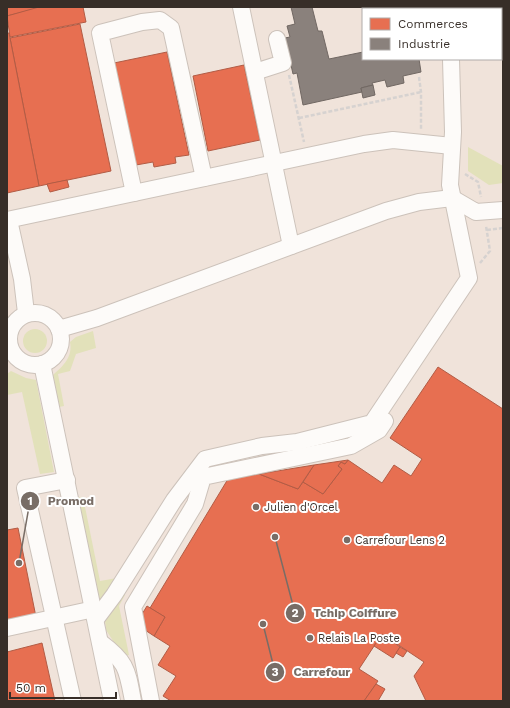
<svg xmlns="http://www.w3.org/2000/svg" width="510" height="708" viewBox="0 0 510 708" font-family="'Work Sans',sans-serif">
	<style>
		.green { fill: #e2e1ba }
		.shops { fill: #e76f51; stroke: #b25c45 }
		.industry { fill: #8a817c; stroke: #716863 }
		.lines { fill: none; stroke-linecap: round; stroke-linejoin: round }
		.minor-casing { stroke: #ccc2ba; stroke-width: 18 }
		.path { stroke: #d6d2d0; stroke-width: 2.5; stroke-dasharray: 4 2; stroke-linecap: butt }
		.minor { stroke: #fdfbf9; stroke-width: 16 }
		.poi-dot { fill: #786d66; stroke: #fff; stroke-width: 1.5 }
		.labels { text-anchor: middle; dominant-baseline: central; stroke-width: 4; stroke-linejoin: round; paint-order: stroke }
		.poi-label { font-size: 11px; fill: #372e28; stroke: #fff; text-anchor: start }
		.leader { fill: none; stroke: #786d66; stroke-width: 1.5 }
		.callout-dot { fill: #786d66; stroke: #fff; stroke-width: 1.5 }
		.mark-label { font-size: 12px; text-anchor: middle; font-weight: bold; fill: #fff }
		.callout-label { font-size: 12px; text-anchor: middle; font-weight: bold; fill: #786d66; stroke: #fff; stroke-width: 4; stroke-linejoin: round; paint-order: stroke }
	</style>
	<rect width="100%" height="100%" fill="#f0e3da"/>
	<!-- green -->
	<g class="green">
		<polygon points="468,147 503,166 503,183 489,185 468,171"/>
		<circle cx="35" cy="341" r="12"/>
		<path d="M93 331 96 348 76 354 70 371 58 374 64 406 59 407 53 375C63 366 73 357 70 342L76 337Z"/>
		<polygon points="11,371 26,378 36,380 54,472 40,474 22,392 7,395 7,374"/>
		<polygon points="78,497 83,497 100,581 117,578 100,603"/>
		<polygon points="121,593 125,595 119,606 129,655 123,656 106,630 105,621"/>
	</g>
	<!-- shops -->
	<g class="shops">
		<polygon points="7,7 39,7 39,8 7,16"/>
		<polygon points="39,7 83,7 86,22 10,37 7,16"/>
		<polygon points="80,24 111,171 39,186 10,38"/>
		<polygon points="7,33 9,33 39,186 7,193"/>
		<polygon points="167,52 189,155 175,157 176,163 154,167 153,162 136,165 114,63"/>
		<polygon points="244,65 260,140 208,151 193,76"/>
		<polygon points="67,180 69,187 50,192 47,184"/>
		<polygon points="438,367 503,409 503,701 426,701 414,676 424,662 382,634 359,669 378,681 364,701 171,701 163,696 176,676 158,665 170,646 154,636 165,617 150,608 228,479 259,474 298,489 303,482 323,494 342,469 338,466 341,462 345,464 348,460 382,483 394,465 411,476 422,459 390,438"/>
		<polygon points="348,460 345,464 341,462 338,466 342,469 323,494 303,482 314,465"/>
		<polygon points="314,465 298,489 259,474"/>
		<polygon points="18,528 36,617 7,623 7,530"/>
		<polygon points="147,606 165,617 154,636 136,624"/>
		<polygon points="382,634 400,647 393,658 374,646"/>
		<polygon points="42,643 55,701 7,701 7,652"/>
		<polygon points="400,647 407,651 403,657 396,653"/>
		<polygon points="376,684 385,689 378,701 364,701"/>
	</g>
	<!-- industry -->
	<g class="industry">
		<polygon points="291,7 312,7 318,31 322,31 329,59 363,52 363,59 419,59 421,72 403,76 404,83 387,87 385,80 372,83 373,85 361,88 362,92 303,105 297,73 293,74 285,38 290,37 287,26 295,24"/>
		<polygon points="373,85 375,95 363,98 361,88"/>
	</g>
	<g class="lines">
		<!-- minor casing -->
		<g class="minor-casing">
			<g id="minor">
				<polyline points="241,7 291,246"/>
				<polyline points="450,7 450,9"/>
				<polyline points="255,72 283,63 277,39"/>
				<polyline points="134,193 100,33 142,22 160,20 171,28 204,178"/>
				<polyline points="7,220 364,144 393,140 452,146"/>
				<polyline points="9,220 22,279 26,313"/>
				<circle cx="35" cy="339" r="26"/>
				<polyline points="59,329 97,318 386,211 419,202 452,198 476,212 503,210"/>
				<polyline points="42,364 112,701"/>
				<polyline points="67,480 25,488 73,701"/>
				<polyline points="96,619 114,595 174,500 205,459 262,446 297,442 372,423 469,278 450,185 453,132 451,59"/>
				<polyline points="7,628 94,609"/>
				<path d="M100 642C127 662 127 669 133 701"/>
				<polyline points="151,701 133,607 195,504 203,477 351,446 379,430 385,421"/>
			</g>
		</g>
		<!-- path -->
		<g class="path">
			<polyline points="289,75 304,142"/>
			<polyline points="419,77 421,92 421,129"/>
			<polyline points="299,118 421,92"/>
			<polyline points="465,174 478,182 481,197"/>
			<polyline points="487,230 503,228"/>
			<polyline points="480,263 490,251 486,226"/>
		</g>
		<!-- minor -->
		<use href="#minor" class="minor"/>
	</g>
	<!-- markers -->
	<g class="poi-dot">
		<circle cx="256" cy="507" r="4"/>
		<circle cx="347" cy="540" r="4"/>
		<circle cx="310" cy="638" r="4"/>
	</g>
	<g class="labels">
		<!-- poi labels -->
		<g class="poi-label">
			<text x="264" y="507">Julien d'Orcel</text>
			<text x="355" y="540">Carrefour Lens 2</text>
			<text x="318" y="638">Relais La Poste</text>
		</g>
	</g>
	<!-- callouts -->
	<path class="leader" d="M19 563L30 501M275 537L295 613M263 624L275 672"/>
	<g class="callout-dot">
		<circle cx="19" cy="563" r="4"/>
		<circle cx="275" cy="537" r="4"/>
		<circle cx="263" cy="624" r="4"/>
		<circle cx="30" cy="501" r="10"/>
		<circle cx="295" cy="613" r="10"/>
		<circle cx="275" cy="672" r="10"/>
	</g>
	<g class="mark-label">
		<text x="30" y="505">1</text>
		<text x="295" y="617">2</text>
		<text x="275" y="676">3</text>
	</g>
	<g class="callout-label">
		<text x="71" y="505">Promod</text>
		<text x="355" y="617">Tchip Coiffure</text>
		<text x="322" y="676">Carrefour</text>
	</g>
	<!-- border -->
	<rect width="510" height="708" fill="none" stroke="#372e28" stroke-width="16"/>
	<!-- legend -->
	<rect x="362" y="8" width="140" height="52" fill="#ffffff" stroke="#afaba9"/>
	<rect x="370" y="18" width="20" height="12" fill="#e76f51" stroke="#afaba9"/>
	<text x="398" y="28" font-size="12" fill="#372e28">Commerces</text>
	<rect x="370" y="38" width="20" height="12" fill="#8a817c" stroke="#afaba9"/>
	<text x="398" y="48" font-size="12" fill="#372e28">Industrie</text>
	<!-- scale -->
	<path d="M10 692v6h106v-6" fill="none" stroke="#372e28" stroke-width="2"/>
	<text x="16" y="692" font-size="12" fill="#372e28" stroke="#ffffff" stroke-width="3" paint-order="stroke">50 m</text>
</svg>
